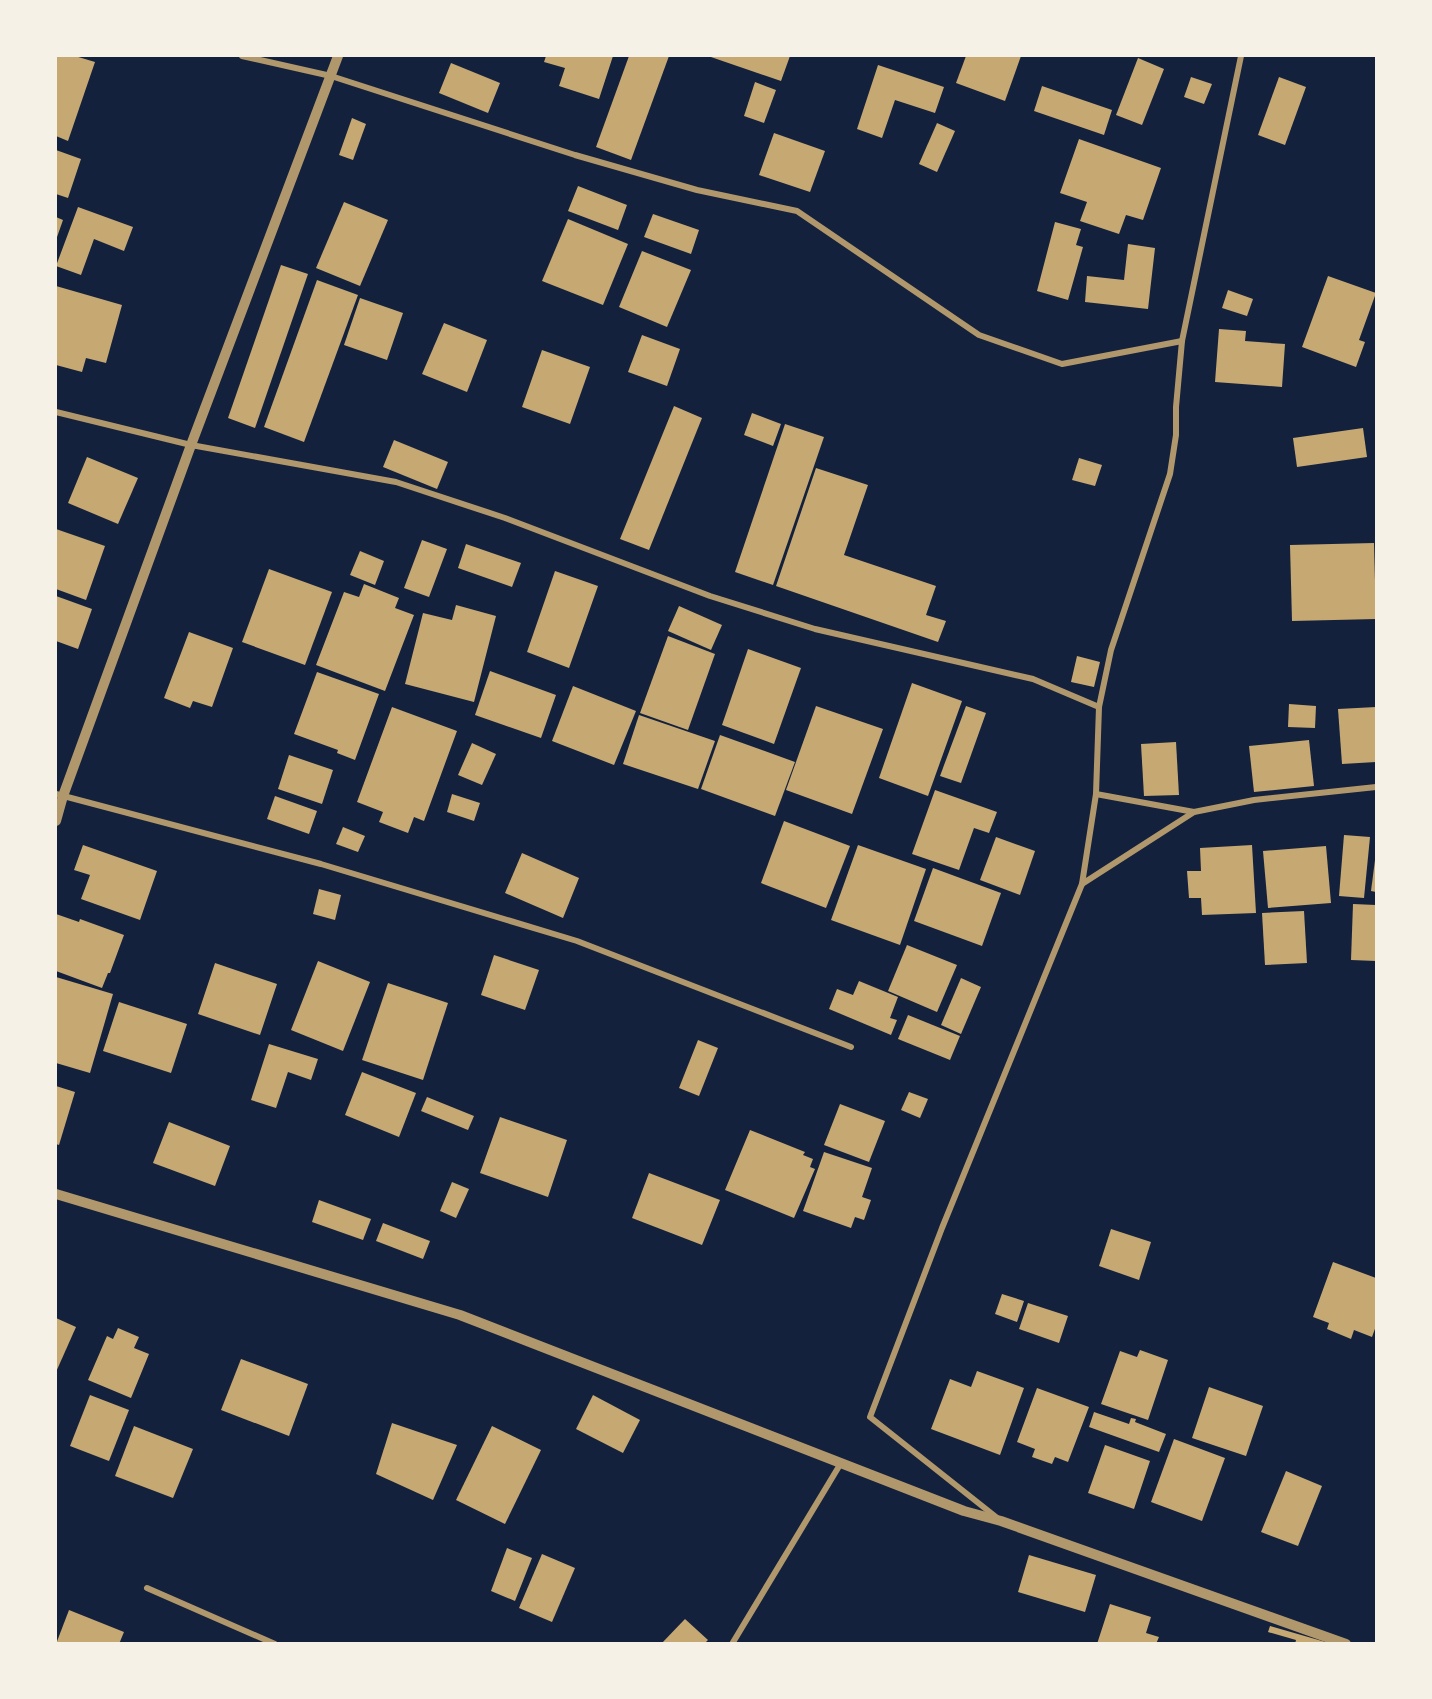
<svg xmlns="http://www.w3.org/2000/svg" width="1432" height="1699" viewBox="0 0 1432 1699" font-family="'Varela Round',sans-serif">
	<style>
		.building { fill: #c6a872 }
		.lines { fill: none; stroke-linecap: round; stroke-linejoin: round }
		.minor { stroke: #b1986c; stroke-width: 6 }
		.tertiary { stroke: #b1986c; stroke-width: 10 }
	</style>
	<rect width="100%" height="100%" fill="#14213d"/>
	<!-- building -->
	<g class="building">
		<polygon points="56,56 75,56 95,62 68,141 56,136"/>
		<polygon points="546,56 613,56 599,99 559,86 565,68 544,62"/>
		<polygon points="629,56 669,56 631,160 596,147"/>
		<polygon points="708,56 790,56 781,81"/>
		<polygon points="966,56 1021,56 1005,101 956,83"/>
		<polygon points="1138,58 1164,69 1142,125 1116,115"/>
		<polygon points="451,63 500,83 488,113 439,93"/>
		<polygon points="878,65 944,87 935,113 895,100 882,138 857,129"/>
		<polygon points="1191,77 1212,84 1204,104 1184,97"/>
		<polygon points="1279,77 1306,87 1285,145 1258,135"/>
		<polygon points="755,82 776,90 764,123 744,116"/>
		<polygon points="1042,86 1112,110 1104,135 1034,111"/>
		<polygon points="352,118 366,124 353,160 339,155"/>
		<polygon points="937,123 955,131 937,172 919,164"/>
		<polygon points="774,133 825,151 810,192 759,175"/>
		<polygon points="1079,139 1161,168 1143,220 1126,215 1119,234 1080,221 1087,202 1060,193"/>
		<polygon points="56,150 81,159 68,198 56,194"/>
		<polygon points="578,186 627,205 618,230 568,211"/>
		<polygon points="344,202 388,220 360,286 316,268"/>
		<polygon points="78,207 133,227 124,251 94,239 81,275 56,266"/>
		<polygon points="653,214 699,230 691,254 644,237"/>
		<polygon points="56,217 63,220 56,240"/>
		<polygon points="568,219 628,244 603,305 542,281"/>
		<polygon points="1055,222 1081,229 1076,245 1083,247 1068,300 1037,291"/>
		<polygon points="1128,244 1155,248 1148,309 1085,302 1087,276 1124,280"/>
		<polygon points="642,251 691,270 667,327 619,307"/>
		<polygon points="281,265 308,274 255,428 228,418"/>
		<polygon points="1328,276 1376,293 1359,340 1365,342 1356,367 1302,347"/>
		<polygon points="317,280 358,295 304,442 264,427"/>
		<polygon points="56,286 122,305 106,363 86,358 82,372 56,365"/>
		<polygon points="1228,290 1253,299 1247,316 1222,308"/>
		<polygon points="360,298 403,313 387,360 344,345"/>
		<polygon points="444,323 487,340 467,392 422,374"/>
		<polygon points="1219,329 1246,331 1245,341 1285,344 1282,387 1215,382"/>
		<polygon points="642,335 680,349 667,386 628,372"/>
		<polygon points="542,350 590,367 570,424 522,407"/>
		<polygon points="674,406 702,418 649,550 620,539"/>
		<polygon points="752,413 781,424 773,446 744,435"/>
		<polygon points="785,424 824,437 773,585 735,572"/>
		<polygon points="1363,428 1367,457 1297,467 1293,438"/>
		<polygon points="394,440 448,462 437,489 383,467"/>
		<polygon points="87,457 138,478 118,524 68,503"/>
		<polygon points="1079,458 1102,465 1095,486 1072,480"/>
		<polygon points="816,468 868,485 844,555 936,586 926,615 946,621 938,642 776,586"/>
		<polygon points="56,529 105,546 86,600 56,589"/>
		<polygon points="422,540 447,549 429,597 404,588"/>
		<polygon points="1374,543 1376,619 1292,621 1290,545"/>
		<polygon points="466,544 521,563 512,587 458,568"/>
		<polygon points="360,551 384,561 375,585 350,575"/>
		<polygon points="269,569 332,592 305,665 242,642"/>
		<polygon points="555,571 598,586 569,668 527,652"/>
		<polygon points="364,584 399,598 395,608 414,615 385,691 316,665 344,592 359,597"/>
		<polygon points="56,596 92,609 78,649 56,641"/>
		<polygon points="456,605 496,616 474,702 405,684 423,613 452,620"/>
		<polygon points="679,606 722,625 711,650 668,631"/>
		<polygon points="189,632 233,648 212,707 193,701 190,708 164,698"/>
		<polygon points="668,636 715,654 688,730 640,713"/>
		<polygon points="748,649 801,668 774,744 722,725"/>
		<polygon points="1077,656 1100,662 1094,687 1071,682"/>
		<polygon points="490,671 556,695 541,738 475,715"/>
		<polygon points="317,672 379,694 355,760 337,753 338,750 294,734"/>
		<polygon points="912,683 962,701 928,796 879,778"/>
		<polygon points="573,686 636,711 614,765 552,741"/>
		<polygon points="1289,704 1316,706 1315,728 1288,727"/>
		<polygon points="816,706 883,729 852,814 786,790"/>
		<polygon points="966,706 986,713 961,783 940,776"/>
		<polygon points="392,707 457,731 424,821 414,817 408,833 379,822 383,812 357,802"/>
		<polygon points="1376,707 1376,762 1342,764 1338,709"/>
		<polygon points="639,715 715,741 698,789 623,764"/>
		<polygon points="720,735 795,762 775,816 701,789"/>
		<polygon points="1309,740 1314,786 1254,792 1249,746"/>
		<polygon points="1176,742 1179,795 1144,796 1141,744"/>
		<polygon points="472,743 496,754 482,785 458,775"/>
		<polygon points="289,755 333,770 322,804 278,789"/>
		<polygon points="935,790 997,812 989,833 974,828 959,870 912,854"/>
		<polygon points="452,794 480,803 474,821 447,812"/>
		<polygon points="275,796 317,811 309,834 267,819"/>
		<polygon points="784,821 850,846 826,908 761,883"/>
		<polygon points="343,827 365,836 358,852 336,844"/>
		<polygon points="1344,835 1370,837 1364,898 1339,896"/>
		<polygon points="996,837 1035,851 1020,895 980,880"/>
		<polygon points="83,845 157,871 140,920 81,899 90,875 74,870"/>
		<polygon points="858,845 926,869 900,945 831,920"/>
		<polygon points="1252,845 1256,913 1202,915 1201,898 1189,898 1187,871 1201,871 1200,848"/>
		<polygon points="1326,846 1331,903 1268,908 1263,851"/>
		<polygon points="522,853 579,878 563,918 505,893"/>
		<polygon points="1375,860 1376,860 1376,892 1371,891"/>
		<polygon points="933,868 1001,893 982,946 914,921"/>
		<polygon points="319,889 341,895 335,920 313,914"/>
		<polygon points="1353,904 1376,905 1376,961 1351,960"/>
		<polygon points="1304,911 1307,963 1265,965 1262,913"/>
		<polygon points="56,914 79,922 80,919 124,935 110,973 108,973 102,988 56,971"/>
		<polygon points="907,945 957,965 937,1012 888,991"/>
		<polygon points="494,955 539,970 525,1010 481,995"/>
		<polygon points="318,961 370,982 343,1051 291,1030"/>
		<polygon points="215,963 277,984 260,1035 198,1014"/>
		<polygon points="56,977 113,994 90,1073 56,1063"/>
		<polygon points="961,978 981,987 961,1034 941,1025"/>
		<polygon points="859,981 898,997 890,1018 897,1020 891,1035 829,1009 837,989 853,995"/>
		<polygon points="388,983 448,1003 423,1080 362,1060"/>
		<polygon points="119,1002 187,1024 171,1073 103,1051"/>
		<polygon points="908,1015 960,1036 950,1060 898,1039"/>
		<polygon points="698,1040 718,1048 699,1096 679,1088"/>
		<polygon points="269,1044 318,1059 311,1080 288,1072 276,1108 251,1100"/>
		<polygon points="362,1072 416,1093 399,1137 345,1115"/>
		<polygon points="56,1086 75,1092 59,1145 56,1144"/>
		<polygon points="909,1092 928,1099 920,1118 901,1110"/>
		<polygon points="427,1097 474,1116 468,1130 421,1111"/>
		<polygon points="840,1104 885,1121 869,1162 824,1145"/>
		<polygon points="500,1117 567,1140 548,1197 480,1173"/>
		<polygon points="169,1122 230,1146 215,1186 153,1163"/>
		<polygon points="750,1130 805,1152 803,1155 813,1159 810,1167 815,1169 794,1218 725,1190"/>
		<polygon points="824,1152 872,1168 862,1197 871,1200 864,1220 855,1217 851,1228 803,1211"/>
		<polygon points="649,1173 720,1200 702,1245 632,1218"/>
		<polygon points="452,1182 469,1189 456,1218 440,1211"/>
		<polygon points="319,1200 371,1219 363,1240 312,1222"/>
		<polygon points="383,1223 430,1241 423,1259 376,1241"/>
		<polygon points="1111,1229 1151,1242 1139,1280 1099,1266"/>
		<polygon points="1333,1262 1376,1278 1376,1326 1372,1337 1354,1330 1351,1339 1327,1329 1329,1323 1313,1317"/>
		<polygon points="1002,1294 1024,1301 1017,1322 995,1314"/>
		<polygon points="1028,1303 1068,1316 1059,1343 1019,1329"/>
		<polygon points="56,1318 76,1327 56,1372"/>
		<polygon points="118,1328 139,1337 134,1348 149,1354 131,1398 88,1380 107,1336 113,1339"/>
		<polygon points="1140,1350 1168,1360 1148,1420 1101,1404 1120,1351 1137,1357"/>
		<polygon points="241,1359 308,1384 289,1436 221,1410"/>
		<polygon points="977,1371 1024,1388 1000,1455 931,1429 950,1379 971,1387"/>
		<polygon points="1209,1387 1263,1406 1246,1456 1192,1438"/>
		<polygon points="1037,1388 1089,1407 1068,1462 1055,1457 1052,1464 1032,1457 1035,1449 1017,1442"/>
		<polygon points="90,1395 129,1410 109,1461 70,1446"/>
		<polygon points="593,1395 640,1420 623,1453 576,1429"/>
		<polygon points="1094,1412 1129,1424 1131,1418 1136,1419 1135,1422 1166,1434 1159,1452 1089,1427"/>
		<polygon points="392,1423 457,1445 433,1500 376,1474"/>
		<polygon points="134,1426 193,1449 173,1498 115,1476"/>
		<polygon points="492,1426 541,1450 505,1524 456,1500"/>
		<polygon points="1174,1439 1225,1458 1202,1521 1151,1502"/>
		<polygon points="1105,1445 1150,1461 1134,1509 1088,1493"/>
		<polygon points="1286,1471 1322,1486 1298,1546 1261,1532"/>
		<polygon points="507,1548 532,1558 515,1601 491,1591"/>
		<polygon points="542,1554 575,1568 552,1622 519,1608"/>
		<polygon points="1029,1555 1096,1575 1085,1612 1018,1592"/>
		<polygon points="1110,1604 1151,1617 1146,1633 1159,1637 1156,1644 1097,1644"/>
		<polygon points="69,1610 124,1632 119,1644 56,1644"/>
		<polygon points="685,1619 708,1640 704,1644 661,1644"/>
		<polygon points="1270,1626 1329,1643 1329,1644 1295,1644 1296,1640 1268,1632"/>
	</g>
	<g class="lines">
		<!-- minor -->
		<g class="minor">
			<polyline points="242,56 331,76 575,155 697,190 797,211 979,335 1062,364 1182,341"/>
			<polyline points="56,412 191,445 396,482 505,518 710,596 815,629 1033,679 1099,707"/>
			<polyline points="56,794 321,864 577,941 851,1047"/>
			<polyline points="1096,794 1194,812"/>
			<polyline points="1082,884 1096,794 1099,707 1111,650 1170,474 1176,435 1176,407 1182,341 1241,56"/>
			<polyline points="996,1517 870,1417 942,1228 1082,884 1194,812 1254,800 1376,787"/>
			<polyline points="147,1588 275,1644"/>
			<polyline points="732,1644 841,1463"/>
		</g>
		<!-- tertiary -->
		<g class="tertiary">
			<polyline points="56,821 63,796 191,445 338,56"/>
			<polyline points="56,1194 460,1315 964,1511 1001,1521 1346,1644"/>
		</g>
	</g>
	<!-- border -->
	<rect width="1432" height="1699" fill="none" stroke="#f6f1e7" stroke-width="114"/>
</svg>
